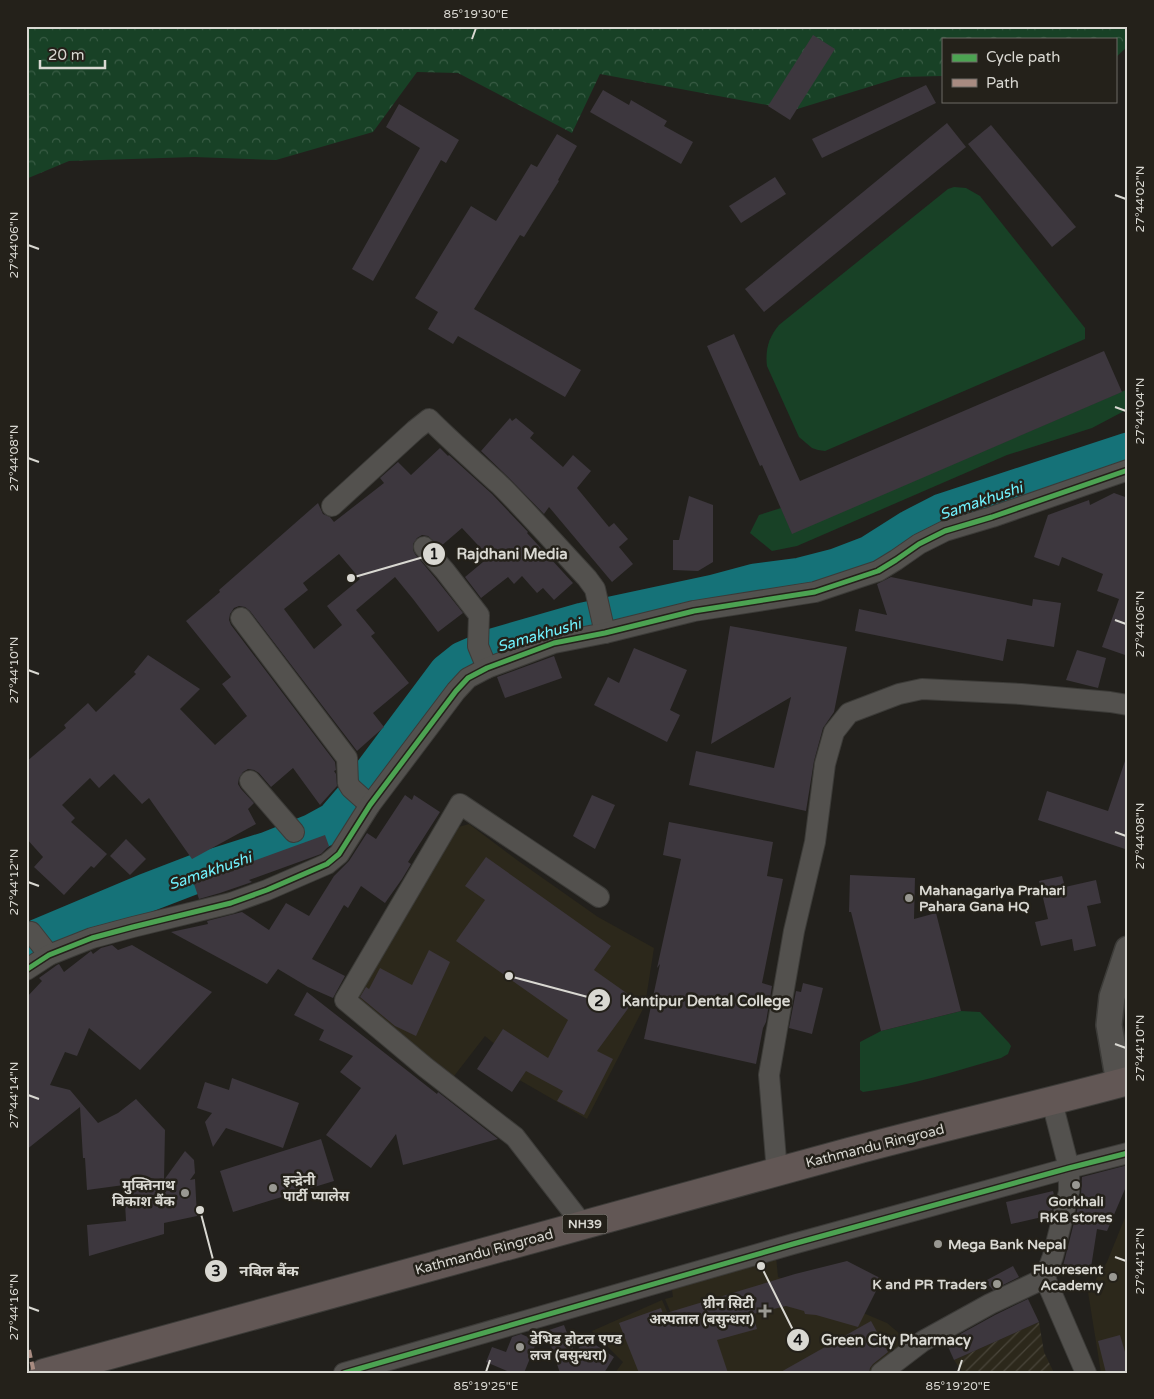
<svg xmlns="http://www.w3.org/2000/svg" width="1154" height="1399" viewBox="0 0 1154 1399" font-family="'Varela Round','Noto Sans Devanagari',sans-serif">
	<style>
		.built { fill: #2c281b }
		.industrial { fill: url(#industrial-furrows) }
		.green { fill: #184126 }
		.forest { fill: url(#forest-crowns) }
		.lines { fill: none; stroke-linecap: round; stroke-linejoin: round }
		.river { stroke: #157278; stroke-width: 39 }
		.building { fill: #3d373e; fill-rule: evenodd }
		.minor-casing { stroke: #3c3b38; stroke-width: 22 }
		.tertiary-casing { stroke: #3c3b38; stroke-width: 28 }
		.trunk-casing { stroke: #3c3b38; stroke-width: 30 }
		.minor { stroke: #53514e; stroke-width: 20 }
		.tertiary { stroke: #53514e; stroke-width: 25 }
		.trunk { stroke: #625755; stroke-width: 28 }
		.quiet { stroke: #a88b81; stroke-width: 4; stroke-dasharray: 8 4; stroke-linecap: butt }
		.cycleway-casing { stroke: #24211a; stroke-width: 8 }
		.cycleway { stroke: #4ca352; stroke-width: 5 }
		.ticks { fill: none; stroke: #d9d8d2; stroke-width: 2 }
		.poi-dot { fill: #999892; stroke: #24211a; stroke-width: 2 }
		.labels { text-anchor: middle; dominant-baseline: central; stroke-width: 5; stroke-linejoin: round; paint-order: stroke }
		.shield { fill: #24211a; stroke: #a3a19b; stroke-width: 1 }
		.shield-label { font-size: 12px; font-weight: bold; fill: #d9d8d2 }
		.poi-label { font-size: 14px; font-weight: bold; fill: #d9d8d2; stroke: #24211a; text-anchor: start }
		.street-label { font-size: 14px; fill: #d9d8d2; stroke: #24211a }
		.water-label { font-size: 15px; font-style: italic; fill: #71f3ff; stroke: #24211a }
		.leader { fill: none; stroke: #d9d8d2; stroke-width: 2 }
		.callout-dot { fill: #d9d8d2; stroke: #24211a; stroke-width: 2 }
		.mark-label { font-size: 15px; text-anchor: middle; font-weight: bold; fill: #111 }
		.callout-label { font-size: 15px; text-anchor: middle; font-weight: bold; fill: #d9d8d2; stroke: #24211a; stroke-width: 5; stroke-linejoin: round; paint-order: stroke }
		.neatline { fill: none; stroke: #d9d8d2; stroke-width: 2 }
		.ticks-label { font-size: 12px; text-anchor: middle; fill: #d9d8d2 }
	</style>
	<defs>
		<pattern id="industrial-furrows" width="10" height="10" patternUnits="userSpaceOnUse" patternTransform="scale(1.25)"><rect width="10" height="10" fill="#2c281b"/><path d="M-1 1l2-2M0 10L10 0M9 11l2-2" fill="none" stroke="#4a463b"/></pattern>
		<pattern id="forest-crowns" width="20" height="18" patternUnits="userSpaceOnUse" patternTransform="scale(1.25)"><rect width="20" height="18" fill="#184126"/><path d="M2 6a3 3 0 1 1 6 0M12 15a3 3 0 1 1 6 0" fill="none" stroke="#395c45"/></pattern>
	</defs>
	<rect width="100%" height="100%" fill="#22201c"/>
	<!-- built -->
	<g class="built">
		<polygon points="469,824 517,860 598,917 654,948 645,1005 587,1119 509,1074 516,1062 485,1036 451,1080 353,1003 455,828"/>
		<polygon points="1128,1210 1128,1373 1101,1373 1088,1292 1107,1262"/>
		<polygon points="776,1256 778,1277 887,1323 912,1344 873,1373 696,1373 665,1299 673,1297 671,1284"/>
		<polygon points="662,1300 694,1373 615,1373 623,1362 592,1331"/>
	</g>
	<!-- industrial -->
	<polygon class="industrial" points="1039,1322 1044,1352 1054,1373 963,1373 954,1360"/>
	<!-- green -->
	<g class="green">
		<path d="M954 187 966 188 980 196 1085 328V339L825 451 818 450 812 448 799 437 767 366C765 349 769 337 779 325L948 189Z"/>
		<polygon points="1128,389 1128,409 1092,428 1007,455 797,546 772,551 750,533 759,515 781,508 792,533"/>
		<path d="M961 1011 980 1012 1009 1043 1011 1046 1008 1054 1001 1058C955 1071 910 1086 863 1092L860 1090V1042L881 1031Z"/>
	</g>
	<!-- forest -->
	<polygon class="forest" points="26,26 1128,26 1128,46 1115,58 1115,39 943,39 943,76 901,77 794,110 600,74 572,133 458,73 417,72 373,132 276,160 194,157 69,161 26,179"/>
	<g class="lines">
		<!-- river -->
		<polyline class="river" points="26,947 39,938 146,893 198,873 268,851 313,833 335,821 353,800 448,673 463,661 493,648 583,622 714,594 755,583 801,577 836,568 870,555 911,529 942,513 1128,452"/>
	</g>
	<!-- building -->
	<g class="building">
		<polygon points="813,35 835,49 790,120 768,106"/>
		<polygon points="926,85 936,103 822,158 812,139"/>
		<polygon points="603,90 629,105 631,100 667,121 664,126 693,142 681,164 590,112"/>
		<polygon points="399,104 459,140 446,163 441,160 373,281 352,269 420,148 386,127"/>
		<polygon points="947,123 966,147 764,312 745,289"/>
		<polygon points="991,125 1076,227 1052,247 968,144"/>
		<polygon points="557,134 577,146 558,180 559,181 524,237 520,235 474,309 581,370 565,397 458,336 453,344 428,329 438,312 415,298 471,206 496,221 531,164 537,167"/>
		<polygon points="775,177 786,194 741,223 729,206"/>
		<polygon points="734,334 800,481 1104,351 1122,392 792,534 762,465 760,466 707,346"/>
		<polygon points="510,418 512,421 516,418 534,433 530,438 563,467 573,455 591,471 577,488 609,527 614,523 628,539 619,547 633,564 612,582 549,507 544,514 508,477 481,451"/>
		<path d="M440 448 448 456 449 455 492 494 528 532 527 533 573 583 554 600 543 588 537 593 522 576 514 584 508 577 481 598 465 577 489 557 462 528 440 547 428 536 422 535 417 538 413 544V550L415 554 436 579 463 613 438 632 413 599 395 577 356 610 375 633 371 636 409 683 373 713 384 727 357 751 250 611 245 607 239 606 234 608 230 614 229 620 231 625 335 762 336 770 334 771 336 774 337 786 320 805 293 768 271 787 259 773 254 770 248 769 243 772 239 778 238 784 241 789 254 803 248 809 256 824 192 859 149 798 142 804 114 774 99 788 90 778 62 805 75 818 71 822 107 854 94 868 91 866 64 895 34 867 43 857 26 838V762L66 728 64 725 88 703 96 712 136 674 134 672 148 655 200 689 180 709 215 745 247 716 222 684 231 677 186 621 220 592 219 590 318 503 323 514 330 517 334 522 384 483 380 478 398 462 411 475ZM339 554 360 579 327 606 342 625 314 649 284 609 308 590 303 583Z"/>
		<polygon points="1114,493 1128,498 1128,656 1102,647 1119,599 1097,591 1103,574 1062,557 1059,566 1034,557 1048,515 1089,500 1090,505"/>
		<polygon points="689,496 713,505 713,562 698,571 673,570 673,540 679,540"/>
		<polygon points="891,577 1032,606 1033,599 1061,603 1054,647 1007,639 1003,661 855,631 859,609 887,615 877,584"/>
		<polygon points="730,626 847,647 834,712 823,728 814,761 806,811 689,785 696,751 774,768 791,697 711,744"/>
		<polygon points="634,648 687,670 670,710 680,715 667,742 594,705 608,677 619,683"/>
		<polygon points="1077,650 1106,658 1098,688 1066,680"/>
		<polygon points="554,656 562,678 505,698 497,677"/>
		<polygon points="1125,761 1128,761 1128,850 1038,820 1047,791 1108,811"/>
		<polygon points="405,795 412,800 414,795 440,812 408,862 411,864 402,879 385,903 361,886 348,908 344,905 312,959 345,976 333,998 308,987 278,969 267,984 171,932 208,924 207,921 242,912 269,930 286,903 309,916 334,876 349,861 367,833 376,839"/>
		<polygon points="592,795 615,805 595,849 573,836"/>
		<polygon points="669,822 773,842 767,876 783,879 762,983 772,986 766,1022 763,1028 756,1064 644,1039 660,964 657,968 681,859 663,855"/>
		<polygon points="325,835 329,846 321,854 249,880 252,882 220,893 199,899 192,878 197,882 207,879 206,878"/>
		<polygon points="126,839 146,859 130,875 110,856"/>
		<polygon points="486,857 611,946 594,970 635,999 597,1051 613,1059 584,1115 557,1101 563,1091 526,1071 512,1092 477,1069 503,1029 548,1058 568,1020 456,941 485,900 465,886"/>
		<polygon points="850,875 915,878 914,919 936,913 961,1011 881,1031 851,912 849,912"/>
		<polygon points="1062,876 1065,887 1096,880 1101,903 1087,906 1096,946 1074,951 1072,939 1041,946 1035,922 1048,919 1039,881"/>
		<polygon points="112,945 118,950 132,945 212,992 140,1070 89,1028 77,1056 65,1052 50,1085 70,1090 98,1123 118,1113 136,1099 165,1130 164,1180 185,1151 194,1160 195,1173 190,1180 195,1179 197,1216 164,1223 164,1234 89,1256 87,1225 126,1221 124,1185 87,1190 85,1158 83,1158 80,1107 26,1150 26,998 42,981 39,978 57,965 59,964 64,972 91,951 93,954 101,948"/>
		<polygon points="429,950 450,962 416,1036 395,1026 360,997 366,987 369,989 380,968 412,985"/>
		<polygon points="803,983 823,988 812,1034 789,1028 796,991 801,992"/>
		<polygon points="307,992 437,1094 438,1092 498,1139 403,1165 396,1134 371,1168 326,1135 361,1088 340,1072 353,1056 319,1040 324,1030 294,1015"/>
		<polygon points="232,1078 299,1103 283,1148 226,1128 213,1147 205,1122 212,1113 197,1108 205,1082 229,1090"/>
		<polygon points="321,1139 334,1181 233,1212 220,1171"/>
		<polygon points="1128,1165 1128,1182 1107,1231 1097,1229 1090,1274 1063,1266 1081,1195 1082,1177"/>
		<polygon points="1053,1191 1055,1199 1051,1215 1011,1224 1006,1202"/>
		<polygon points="847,1261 882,1279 858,1327 816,1315 805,1314 804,1311 786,1306 753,1314 757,1329 717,1340 728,1373 639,1373 619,1323 661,1308 663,1314 795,1274"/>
		<polygon points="1013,1266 1019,1277 993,1290 985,1281"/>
		<polygon points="1028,1299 1039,1322 954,1360 946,1342 995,1315"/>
		<polygon points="871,1321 888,1352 873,1364 870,1368 869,1373 779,1373"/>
		<polygon points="564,1325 575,1354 585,1338 614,1357 604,1373 560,1373 546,1331"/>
		<polygon points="521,1334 537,1341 524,1373 512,1373 486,1362 492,1347 506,1352 512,1337"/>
		<polygon points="1120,1335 1128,1362 1128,1373 1106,1373 1098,1341"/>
	</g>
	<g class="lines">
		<!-- minor casing -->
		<g class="minor-casing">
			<g id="minor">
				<path d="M332 506 415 430 429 419C452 442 476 463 500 485 530 515 558 547 587 578L595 589 605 633"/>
				<polyline points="424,547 445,571 479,615 478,646 487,668"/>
				<polyline points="241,618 347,758 348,783 351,788 370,805"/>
				<polyline points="250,781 294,832"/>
				<polyline points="31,932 49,955"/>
				<polyline points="26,970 49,955 92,938 133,927 231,903 267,890 327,864 339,854 370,805 456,691 468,678 487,668 554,643 605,633 694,611 815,592 878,571 896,560 919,544 945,531 992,517 1128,470"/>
				<polyline points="777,1172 769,1075 794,931 815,842 825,764 834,732 849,713 899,694 922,689 1021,694 1110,702 1128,705"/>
				<polyline points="583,1225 515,1137 425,1067 345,1000 460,804 599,897"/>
				<polyline points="1045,1278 1086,1373"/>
				<polyline points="344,1373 793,1244 1069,1168 1128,1153"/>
				<polyline points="881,1373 923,1341 990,1304 1045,1278 1053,1256 1069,1192 1069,1168 1052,1102"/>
			</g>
		</g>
		<!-- tertiary casing -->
		<g class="tertiary-casing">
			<polyline id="tertiary" points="1119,1083 1109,1025 1112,997 1128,949"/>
		</g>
		<!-- trunk casing -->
		<g class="trunk-casing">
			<path id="trunk" d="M44 1373C312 1299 580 1224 849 1152 942 1127 1035 1106 1128 1081"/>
		</g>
		<!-- minor -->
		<use href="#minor" class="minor"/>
		<!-- tertiary -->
		<use href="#tertiary" class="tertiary"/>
		<!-- trunk -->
		<use href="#trunk" class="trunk"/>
		<!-- quiet -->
		<polyline class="quiet" points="29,1350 34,1373"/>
		<!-- cycleway casing -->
		<g class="cycleway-casing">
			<g id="cycleway">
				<polyline points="26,970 49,955 92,938 133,927 231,903 267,890 327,864 339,854 370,805 456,691 468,678 487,668 554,643 605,633 694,611 815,592 878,571 896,560 919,544 945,531 992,517 1128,470"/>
				<polyline points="344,1373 793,1244 1069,1168 1128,1153"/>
			</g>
		</g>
		<!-- cycleway -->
		<use href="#cycleway" class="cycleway"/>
	</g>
	<!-- ticks -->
	<path class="ticks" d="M472 39 476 28M1115 195 1126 199M28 245 39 249M1115 407 1126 411M28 458 39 462M1115 620 1126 624M28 670 39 674M1115 832 1126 836M28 882 39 886M1115 1044 1126 1048M28 1095 39 1099M1115 1257 1126 1261M28 1307 39 1311M486 1372 490 1360M958 1372 962 1360"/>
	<!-- markers -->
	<g class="poi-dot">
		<circle cx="909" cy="898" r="5"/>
		<circle cx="1076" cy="1185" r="5"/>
		<circle cx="273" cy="1188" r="5"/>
		<circle cx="185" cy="1193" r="5"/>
		<circle cx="938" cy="1244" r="5"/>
		<circle cx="1113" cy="1277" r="5"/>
		<circle cx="997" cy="1284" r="5"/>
		<path d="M762.5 1303.5h5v5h5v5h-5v5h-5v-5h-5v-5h5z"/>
		<circle cx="520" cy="1347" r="5"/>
	</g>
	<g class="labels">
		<!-- shield labels -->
		<rect class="shield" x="562.5" y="1214.5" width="45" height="19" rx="4"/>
		<g class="shield-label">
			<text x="585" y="1224">NH39</text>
		</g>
		<!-- poi labels -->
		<g class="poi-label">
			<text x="919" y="890">Mahanagariya Prahari<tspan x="919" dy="16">Pahara Gana HQ</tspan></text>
			<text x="283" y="1180">इन्द्रेनी<tspan x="283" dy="16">पार्टी प्यालेस</tspan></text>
			<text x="175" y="1185" text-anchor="end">मुक्तिनाथ<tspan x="175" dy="16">बिकाश बैंक</tspan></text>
			<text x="1076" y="1201" text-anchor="middle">Gorkhali<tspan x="1076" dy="16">RKB stores</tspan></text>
			<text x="948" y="1244">Mega Bank Nepal</text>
			<text x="1103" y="1269" text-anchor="end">Fluoresent<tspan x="1103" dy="16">Academy</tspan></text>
			<text x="987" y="1284" text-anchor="end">K and PR Traders</text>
			<text x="754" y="1303" text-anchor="end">ग्रीन सिटी<tspan x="754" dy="16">अस्पताल (बसुन्धरा)</tspan></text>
			<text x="530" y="1339">डेभिड होटल एण्ड<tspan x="530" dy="16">लज (बसुन्धरा)</tspan></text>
		</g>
		<!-- street labels -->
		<g class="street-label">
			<text transform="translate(875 1146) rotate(-14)">Kathmandu Ringroad</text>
			<text transform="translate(484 1252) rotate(-15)">Kathmandu Ringroad</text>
		</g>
		<!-- water labels -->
		<g class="water-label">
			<text transform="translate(981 501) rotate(-19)">Samakhushi</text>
			<text transform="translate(539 635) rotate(-16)">Samakhushi</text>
			<text transform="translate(210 871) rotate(-19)">Samakhushi</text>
		</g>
	</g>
	<!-- callouts -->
	<path class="leader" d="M351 578L434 554M509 976L599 1000M200 1210L216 1271M761 1266L798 1340"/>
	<g class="callout-dot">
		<circle cx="351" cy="578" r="5"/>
		<circle cx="509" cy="976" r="5"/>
		<circle cx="200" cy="1210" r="5"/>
		<circle cx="761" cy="1266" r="5"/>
		<circle cx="434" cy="554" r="12"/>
		<circle cx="599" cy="1000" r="12"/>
		<circle cx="216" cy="1271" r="12"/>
		<circle cx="798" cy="1340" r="12"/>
	</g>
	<g class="mark-label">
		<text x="434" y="559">1</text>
		<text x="599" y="1006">2</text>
		<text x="216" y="1276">3</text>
		<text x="798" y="1345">4</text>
	</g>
	<g class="callout-label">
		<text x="512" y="559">Rajdhani Media</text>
		<text x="706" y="1006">Kantipur Dental College</text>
		<text x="269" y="1276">नबिल बैंक</text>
		<text x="896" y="1345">Green City Pharmacy</text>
	</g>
	<!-- border -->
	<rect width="1154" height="1399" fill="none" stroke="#24211a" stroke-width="55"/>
	<!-- legend -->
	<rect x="942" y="38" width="175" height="65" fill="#24211a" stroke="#6c6a64"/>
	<rect x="952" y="54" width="25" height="8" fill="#4ca352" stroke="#6c6a64"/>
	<text x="986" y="62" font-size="15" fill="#d9d8d2">Cycle path</text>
	<rect x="952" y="79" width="25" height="8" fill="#a88b81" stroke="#6c6a64"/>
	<text x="986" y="88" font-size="15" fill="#d9d8d2">Path</text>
	<!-- scale -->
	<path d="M40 60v8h65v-8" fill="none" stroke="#d9d8d2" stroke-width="2.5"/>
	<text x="48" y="60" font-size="15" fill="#d9d8d2" stroke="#24211a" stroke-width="4" paint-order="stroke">20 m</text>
	<rect x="28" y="28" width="1098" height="1344" class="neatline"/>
	<g class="ticks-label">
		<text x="476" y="18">85°19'30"E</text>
		<text transform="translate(1140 199) rotate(-90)" y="4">27°44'02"N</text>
		<text transform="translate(14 245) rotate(-90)" y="4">27°44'06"N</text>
		<text transform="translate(1140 411) rotate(-90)" y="4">27°44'04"N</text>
		<text transform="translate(14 458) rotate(-90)" y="4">27°44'08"N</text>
		<text transform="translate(1140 624) rotate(-90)" y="4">27°44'06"N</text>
		<text transform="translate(14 670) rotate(-90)" y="4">27°44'10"N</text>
		<text transform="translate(1140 836) rotate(-90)" y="4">27°44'08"N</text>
		<text transform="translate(14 882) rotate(-90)" y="4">27°44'12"N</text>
		<text transform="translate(1140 1048) rotate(-90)" y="4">27°44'10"N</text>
		<text transform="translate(14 1095) rotate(-90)" y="4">27°44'14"N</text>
		<text transform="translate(1140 1261) rotate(-90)" y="4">27°44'12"N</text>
		<text transform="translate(14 1307) rotate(-90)" y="4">27°44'16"N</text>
		<text x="486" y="1390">85°19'25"E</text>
		<text x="958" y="1390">85°19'20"E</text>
	</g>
</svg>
